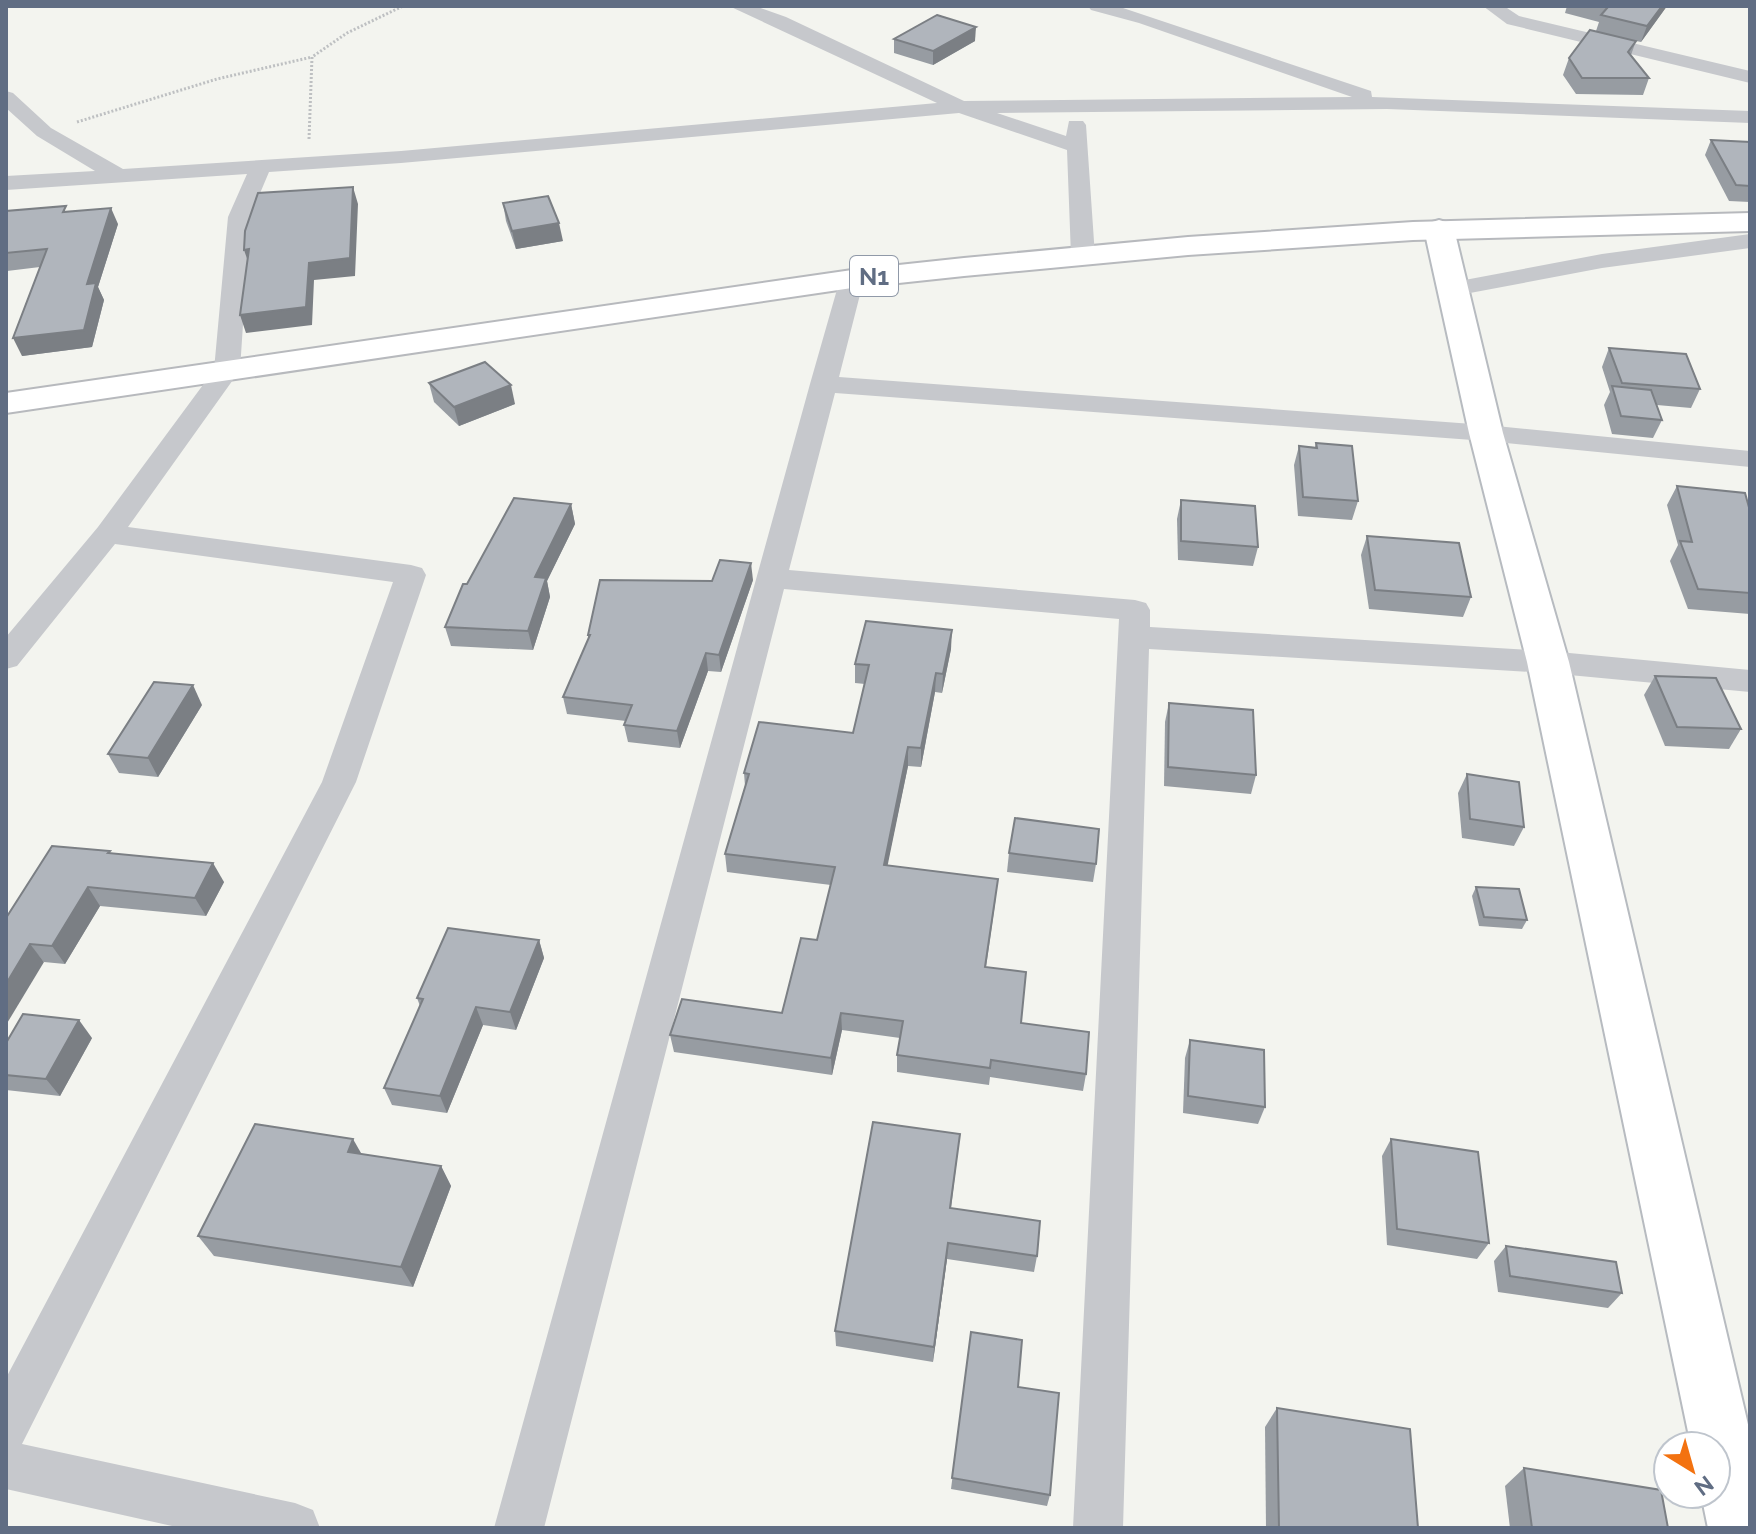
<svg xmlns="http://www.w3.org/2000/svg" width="1756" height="1534" viewBox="0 0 1756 1534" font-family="Raleway,sans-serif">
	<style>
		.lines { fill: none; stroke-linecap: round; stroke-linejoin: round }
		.secondary-casing { stroke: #b7bbc0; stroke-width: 4 }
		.highway-casing { stroke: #b7b9bd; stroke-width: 4 }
		.path { stroke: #bec0c2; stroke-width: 3; stroke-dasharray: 2 2; stroke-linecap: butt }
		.street { fill: #c6c8cc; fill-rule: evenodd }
		.secondary { fill: #fff; fill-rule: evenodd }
		.highway { fill: #fff; fill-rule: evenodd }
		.wall { fill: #979ca2 }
		.shaded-wall { fill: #7b7f84 }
		.building { fill: #b0b5bc; stroke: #7b7f84; stroke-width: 2 }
		.labels { text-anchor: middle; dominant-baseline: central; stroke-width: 8; stroke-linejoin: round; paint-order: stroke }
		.shield { fill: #fff; stroke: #9099a8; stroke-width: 2 }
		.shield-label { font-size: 24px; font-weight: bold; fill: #606d83 }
	</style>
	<rect width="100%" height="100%" fill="#f3f4ef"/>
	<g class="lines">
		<!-- secondary casing -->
		<g class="secondary-casing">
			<polygon id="secondary" points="1439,220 1449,223 1454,229 1503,433 1569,662 1750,1433 1750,1528 1708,1528 1701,1494 1716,1494 1716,1446 1691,1446 1527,662 1469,433 1424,229 1429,223"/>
		</g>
		<!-- highway casing -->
		<g class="highway-casing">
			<polygon id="highway" points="1750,213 1750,231 1413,240 1188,255 964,276 852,288 6,413 6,393 852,270 964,258 1188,237 1413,222"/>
		</g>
		<!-- path -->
		<g class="path">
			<polyline points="77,122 217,79 312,57"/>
			<polyline points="309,139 312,57 347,33 403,6"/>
		</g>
		<!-- street -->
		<g class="street">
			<polygon points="729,6 755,6 786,17 964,101 1352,97 1139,23 1091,10 1088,6 1117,6 1371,91 1372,97 1750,111 1750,123 1387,109 997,113 1066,136 1069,121 1083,121 1086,125 1095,256 1091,261 1075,261 1071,256 1067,150 959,113 401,163 269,172 250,217 240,370 128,527 411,565 422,568 426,575 356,782 22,1444 295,1503 313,1510 320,1528 181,1528 6,1489 6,1378 322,782 393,582 115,544 17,666 6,669 6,637 98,527 214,370 228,217 247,174 6,190 6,176 95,171 37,136 6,108 6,91 13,93 51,128 123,169 401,151 937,103"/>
			<polygon points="1483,6 1504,6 1519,16 1750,71 1750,83 1507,24"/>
			<polygon points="1750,234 1750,248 1602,268 1454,296 1446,294 1442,289 1446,284 1454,282 1602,254"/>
			<polygon points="852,272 860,274 864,279 839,377 1486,425 1750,451 1750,467 1486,441 835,393 789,570 1135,600 1146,603 1150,610 1150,627 1548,651 1750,670 1750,692 1548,673 1149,649 1123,1528 1073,1528 1119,619 784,589 544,1528 494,1528 810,384 840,279 844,274"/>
		</g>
		<!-- secondary -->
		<use href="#secondary" class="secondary"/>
		<!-- highway -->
		<use href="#highway" class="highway"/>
	</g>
	<!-- wall -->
	<g class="wall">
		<polygon points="1567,6 1667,6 1641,42 1636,41 1631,55 1649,78 1643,95 1576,94 1563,75 1569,58 1596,31 1599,22 1565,13"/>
		<polygon points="894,39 975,41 933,65 894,53"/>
		<polygon points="1711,140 1750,142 1750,202 1729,201 1705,155"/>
		<polygon points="503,203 563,241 516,249 506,221"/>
		<polygon points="6,211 68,212 118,224 98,287 104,300 92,347 22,356 40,267 7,271"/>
		<polygon points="1609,348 1700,389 1691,408 1657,405 1662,420 1653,438 1612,434 1604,405 1610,392 1602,367"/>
		<polygon points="429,383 515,404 459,426 434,402"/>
		<polygon points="1316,443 1358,501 1352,520 1298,516 1294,465 1299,446 1315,447"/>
		<polygon points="1677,486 1750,511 1750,614 1688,609 1670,561 1678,545 1667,505"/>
		<polygon points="1181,500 1258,547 1253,566 1178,560 1177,519"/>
		<polygon points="571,504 575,524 547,581 550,597 533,650 451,646 445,627"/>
		<polygon points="1367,536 1471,597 1463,617 1369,609 1361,555"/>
		<polygon points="753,580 721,672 708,671 680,748 628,742 624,725 626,721 567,714 563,697 588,639 588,635 712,581"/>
		<polygon points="951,649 942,693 935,692 921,767 908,766 887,865 996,897 986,967 1021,1023 1086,1074 1083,1091 990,1077 989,1085 897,1072 897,1055 900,1038 842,1030 832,1075 674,1052 670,1035 782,1013 817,940 831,885 727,872 725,854 745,786 744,773 853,733 865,684 855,683 855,664"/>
		<polygon points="1655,676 1741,729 1729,749 1665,746 1644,695"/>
		<polygon points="1169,703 1256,775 1251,794 1164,786 1165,722"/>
		<polygon points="202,705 158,777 119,773 108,754"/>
		<polygon points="1467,774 1524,827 1514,846 1462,838 1458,793"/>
		<polygon points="111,853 224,882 206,916 100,906 65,964 44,962 6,918"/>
		<polygon points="1009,853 1096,864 1093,882 1007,872"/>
		<polygon points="1476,887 1527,920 1522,929 1479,926 1472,896"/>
		<polygon points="539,940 544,958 516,1030 483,1025 447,1113 392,1105 384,1088 420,1006 417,998"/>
		<polygon points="92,1038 60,1096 6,1090 6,1043"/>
		<polygon points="1190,1040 1265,1107 1258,1124 1183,1113 1185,1058"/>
		<polygon points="960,1134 951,1208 1037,1256 1034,1272 947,1259 933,1362 836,1346 835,1331"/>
		<polygon points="1391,1139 1489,1243 1477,1259 1387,1245 1382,1156"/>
		<polygon points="361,1154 441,1166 451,1186 413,1287 214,1256 198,1236"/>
		<polygon points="1506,1246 1622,1293 1608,1308 1498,1292 1494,1261"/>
		<polygon points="971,1332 1018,1387 1050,1495 1047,1506 951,1489"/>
		<polygon points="1277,1408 1418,1528 1266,1528 1265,1427"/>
		<polygon points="1524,1468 1668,1528 1510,1528 1505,1486"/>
	</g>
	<!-- shaded-wall -->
	<g class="shaded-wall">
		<polygon points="1662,6 1667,6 1641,42 1647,26"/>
		<polygon points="976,27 975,41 933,65 933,51"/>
		<polygon points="353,187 358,204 355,276 314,280 312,325 246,333 240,315"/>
		<polygon points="111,208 118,224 98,287 104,300 92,347 22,356 13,338 87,284"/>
		<polygon points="559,223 563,241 516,249 512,231"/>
		<polygon points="249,249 250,267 244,250"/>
		<polygon points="511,385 515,404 459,426 454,407"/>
		<polygon points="571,504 575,524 547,581 550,597 533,650 528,631 535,577"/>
		<polygon points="751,563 753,580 721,672 719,655"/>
		<polygon points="952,630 951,649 942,693 943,674"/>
		<polygon points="706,653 708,671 680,748 677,731"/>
		<polygon points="936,673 935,692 921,767 921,748"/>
		<polygon points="193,685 202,705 158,777 148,758"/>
		<polygon points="908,747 908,766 884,883 884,865"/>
		<polygon points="213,863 224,882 206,916 195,898"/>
		<polygon points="88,887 100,906 65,964 52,946"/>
		<polygon points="539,940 544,958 516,1030 510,1012"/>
		<polygon points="30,944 44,962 6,1025 6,984"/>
		<polygon points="476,1007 483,1025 447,1113 440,1096"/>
		<polygon points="841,1013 842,1030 832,1075 831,1058"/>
		<polygon points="79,1020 92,1038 60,1096 46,1079"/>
		<polygon points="353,1139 365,1160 348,1152"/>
		<polygon points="441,1166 451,1186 413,1287 401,1267"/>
		<polygon points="948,1243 947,1259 933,1362 934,1347"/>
	</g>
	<!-- building -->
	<g class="building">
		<polygon points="1604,6 1662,6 1647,26 1601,15 1608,7"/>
		<polygon points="937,15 976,27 933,51 894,39"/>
		<polygon points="1590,30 1636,41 1628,52 1649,78 1582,78 1569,58"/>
		<polygon points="1711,140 1750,142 1750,186 1736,185"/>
		<polygon points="353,187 350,258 309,263 306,307 240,315 249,249 244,250 245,231 258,193"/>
		<polygon points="548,196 559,223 512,231 503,203"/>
		<polygon points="66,206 63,212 111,208 87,284 96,283 84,330 13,338 47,249 6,253 6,211"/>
		<polygon points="1609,348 1686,354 1700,389 1622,383"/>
		<polygon points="485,362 511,385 454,407 429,383"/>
		<polygon points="1612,386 1651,390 1662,420 1621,416"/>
		<polygon points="1316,443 1352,446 1358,501 1303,497 1299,446 1317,448"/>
		<polygon points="1677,486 1745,493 1750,511 1750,593 1698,589 1680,541 1692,542"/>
		<polygon points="514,498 571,504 535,577 546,578 528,631 445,627 463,584 467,584"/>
		<polygon points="1181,500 1255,506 1258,547 1181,541"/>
		<polygon points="1367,536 1459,543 1471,597 1375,590"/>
		<polygon points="720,560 751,563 719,655 706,653 677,731 624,725 632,705 563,697 590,635 588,635 600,580 712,581"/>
		<polygon points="866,621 952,630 943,674 936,673 921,748 908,747 884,865 998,879 985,967 1026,972 1021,1023 1089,1032 1086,1074 991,1060 990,1068 897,1055 903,1021 841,1013 831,1058 670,1035 682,999 782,1013 801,938 817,940 835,867 725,854 749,774 744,773 759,722 853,733 869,665 855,664"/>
		<polygon points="1655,676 1716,678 1741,729 1677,727"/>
		<polygon points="154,682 193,685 148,758 108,754"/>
		<polygon points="1169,703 1253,710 1256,775 1168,767"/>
		<polygon points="1467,774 1519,782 1524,827 1470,819"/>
		<polygon points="1015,818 1099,829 1096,864 1009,853"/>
		<polygon points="52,846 110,851 108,853 213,863 195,898 88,887 52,946 30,944 6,984 6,918"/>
		<polygon points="1476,887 1519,889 1527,920 1484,917"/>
		<polygon points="448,928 539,940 510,1012 476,1007 440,1096 384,1088 423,999 417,998"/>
		<polygon points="23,1014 79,1020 46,1079 6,1075 6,1043"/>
		<polygon points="1190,1040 1264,1050 1265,1107 1188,1096"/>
		<polygon points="873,1122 960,1134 950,1208 1040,1221 1037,1256 948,1243 934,1347 835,1331"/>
		<polygon points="255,1124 353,1139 348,1152 441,1166 401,1267 198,1236"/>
		<polygon points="1391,1139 1478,1152 1489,1243 1397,1229"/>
		<polygon points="1506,1246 1616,1262 1622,1293 1510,1276"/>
		<polygon points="971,1332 1022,1340 1018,1387 1059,1393 1050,1495 952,1478"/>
		<polygon points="1277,1408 1410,1429 1418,1528 1279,1528"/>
		<polygon points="1524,1468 1661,1490 1668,1528 1532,1528"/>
	</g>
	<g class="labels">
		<!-- shield labels -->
		<rect class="shield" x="850" y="256" width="48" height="40" rx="6"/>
		<g class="shield-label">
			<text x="874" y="276">N1</text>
		</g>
	</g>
	<!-- border -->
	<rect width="1756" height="1534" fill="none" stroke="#606d83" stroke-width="16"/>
	<!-- north arrow -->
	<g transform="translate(1692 1470) rotate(143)"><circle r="38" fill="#ffffff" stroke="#bfc5cd" stroke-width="2"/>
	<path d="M0-6L14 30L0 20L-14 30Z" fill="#f37210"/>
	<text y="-12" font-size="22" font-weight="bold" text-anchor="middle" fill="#606d83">N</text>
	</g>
</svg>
